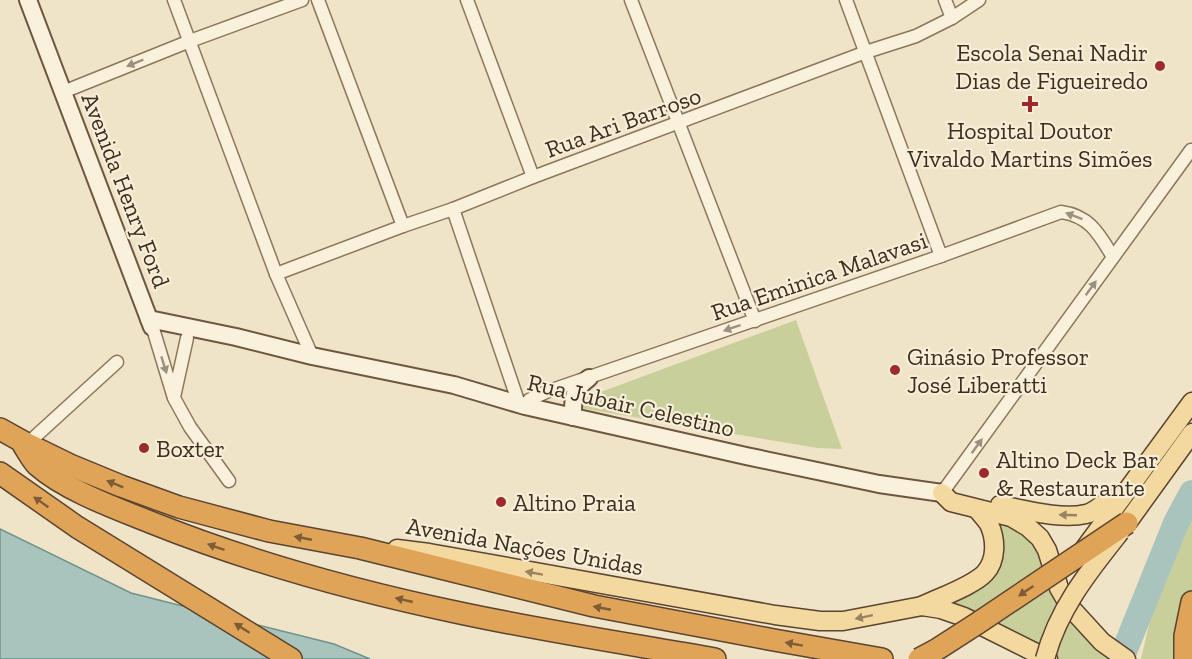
<svg xmlns="http://www.w3.org/2000/svg" width="1192" height="659" viewBox="0 0 1192 659" font-family="'Zilla Slab',serif">
	<style>
		.green { fill: #c9cf9b }
		.water { fill: #a9c4bc; stroke: #6f938a; stroke-width: 1.5 }
		.lines { fill: none; stroke-linecap: round; stroke-linejoin: round }
		.river { stroke: #a9c4bc; stroke-width: 26 }
		.street-casing { stroke: #8d765c; stroke-width: 15 }
		.secondary-casing { stroke: #6f573f; stroke-width: 20 }
		.primary-casing { stroke: #5b4430; stroke-width: 21 }
		.highway-casing { stroke: #5b4430; stroke-width: 24 }
		.street { stroke: #faf1dc; stroke-width: 12 }
		.secondary { stroke: #faf1dc; stroke-width: 16 }
		.primary { stroke: #f3d9a0; stroke-width: 18 }
		.highway { stroke: #e0a458; stroke-width: 21 }
		.primary-bridge-casing { stroke: #5b4430; stroke-width: 21; stroke-linecap: butt }
		.highway-bridge-casing { stroke: #5b4430; stroke-width: 24; stroke-linecap: butt }
		.primary-bridge { stroke: #f3d9a0; stroke-width: 18 }
		.highway-bridge { stroke: #e0a458; stroke-width: 21 }
		.oneway { fill: #9c907e }
		.oneway2 { fill: #7e5d36 }
		.oneway3 { fill: #988460 }
		.poi-dot { fill: #9e2a2b; stroke: #f7eed8; stroke-width: 2 }
		.labels { text-anchor: middle; dominant-baseline: central; stroke-width: 4.5; stroke-linejoin: round; paint-order: stroke }
		.poi-label { font-size: 24px; fill: #3d2e20; stroke: #f7eed8; text-anchor: start }
		.street-label { font-size: 24px; fill: #3d2e20; stroke: #f7eed8 }
	</style>
	<rect width="100%" height="100%" fill="#f0e4c8"/>
	<!-- green -->
	<g class="green">
		<polygon points="796,320 842,449 817,448 580,408 587,397"/>
		<polygon points="1192,510 1192,659 1141,659 1161,573"/>
		<polygon points="988,523 1028,527 1059,588 1126,659 1048,659 941,609 984,574"/>
	</g>
	<!-- water -->
	<polygon class="water" points="0,529 131,593 334,644 370,659 0,659"/>
	<g class="lines">
		<!-- river -->
		<polyline class="river" points="1121,659 1176,523 1192,493"/>
		<!-- street casing -->
		<g class="street-casing">
			<g id="street">
				<polyline points="174,0 276,274 312,356"/>
				<polyline points="318,0 403,226"/>
				<polyline points="467,0 533,177"/>
				<polyline points="631,0 755,321"/>
				<polyline points="846,0 941,256"/>
				<polyline points="945,0 952,18"/>
				<polyline points="63,92 190,41 302,0"/>
				<polyline points="453,209 519,404"/>
				<polyline points="276,274 403,226 453,209 533,177 866,52 916,36 952,18 979,0"/>
				<polyline points="154,332 174,398 190,427 229,481"/>
				<polyline points="174,397 187,338"/>
				<path d="M525 406 529 400 546 392 941 256 1061 212C1090 216 1099 234 1113 257"/>
				<polyline points="27,444 117,362"/>
				<polyline points="942,493 1191,150"/>
			</g>
		</g>
		<!-- secondary casing -->
		<g class="secondary-casing">
			<g id="secondary">
				<polyline points="28,0 152,327"/>
				<polyline points="149,319 236,337 312,356 454,385 525,406 746,456 879,484 942,493"/>
				<path d="M573 417C573 396 572 391 589 378"/>
			</g>
		</g>
		<!-- primary casing -->
		<g class="primary-casing">
			<g id="primary">
				<polyline points="942,493 951,502 1011,517 1028,527 1040,538 1047,550 1059,588 1070,607 1102,642 1126,659"/>
				<path d="M1000 505C1026 510 1061 520 1086 514 1096 512 1102 503 1111 500 1114 499 1117 499 1120 499"/>
				<polyline points="1127,523 1192,433"/>
				<polyline points="1085,548 1192,402"/>
				<polyline points="397,549 429,553 775,615 820,621 843,621 922,606 941,609 964,617 1048,659"/>
				<path d="M922 606C938 598 973 586 985 573 997 560 996 539 989 524 986 519 981 514 977 509"/>
			</g>
		</g>
		<!-- highway casing -->
		<g class="highway-casing">
			<g id="highway">
				<polyline points="0,429 27,444 70,465 121,486 179,507 269,531 360,548 594,606 774,640 882,659"/>
				<path d="M24 446C28 452 32 460 37 465 65 490 115 508 150 522 250 562 355 591 460 613 544 631 630 644 715 659"/>
				<polyline points="0,473 77,527 291,659"/>
				<polyline points="1185,659 1185,636 1192,602"/>
			</g>
		</g>
		<!-- street -->
		<use href="#street" class="street"/>
		<!-- secondary -->
		<use href="#secondary" class="secondary"/>
		<!-- primary -->
		<use href="#primary" class="primary"/>
		<!-- highway -->
		<use href="#highway" class="highway"/>
		<!-- primary-bridge casing -->
		<g class="primary-bridge-casing">
			<path id="primary-bridge" d="M1045 659C1058 609 1089 571 1120 532"/>
		</g>
		<!-- highway-bridge casing -->
		<g class="highway-bridge-casing">
			<polyline id="highway-bridge" points="919,659 936,650 978,623 1127,523"/>
		</g>
		<!-- primary-bridge -->
		<use href="#primary-bridge" class="primary-bridge"/>
		<!-- highway-bridge -->
		<use href="#highway-bridge" class="highway-bridge"/>
	</g>
	<!-- one-way arrows -->
	<defs><path id="oneway-solid" d="M-6-.8H1V-3.2L6.5 0L1 3.2V.8H-6Z" transform="scale(1.5)"/></defs>
	<g class="oneway">
		<use href="#oneway-solid" transform="translate(135 63) rotate(158)"/>
		<use href="#oneway-solid" transform="translate(1074 216) rotate(-159)"/>
		<use href="#oneway-solid" transform="translate(1091 288) rotate(-54)"/>
		<use href="#oneway-solid" transform="translate(732 328) rotate(161)"/>
		<use href="#oneway-solid" transform="translate(164 365) rotate(73)"/>
		<use href="#oneway-solid" transform="translate(977 446) rotate(-54)"/>
	</g>
	<g class="oneway2">
		<use href="#oneway-solid" transform="translate(115 484) rotate(-158)"/>
		<use href="#oneway-solid" transform="translate(41 502) rotate(-145)"/>
		<use href="#oneway-solid" transform="translate(303 538) rotate(-169)"/>
		<use href="#oneway-solid" transform="translate(216 547) rotate(-161)"/>
		<use href="#oneway-solid" transform="translate(1026 591) rotate(146)"/>
		<use href="#oneway-solid" transform="translate(404 600) rotate(-167)"/>
		<use href="#oneway-solid" transform="translate(602 608) rotate(-169)"/>
		<use href="#oneway-solid" transform="translate(242 628) rotate(-148)"/>
		<use href="#oneway-solid" transform="translate(794 644) rotate(-170)"/>
	</g>
	<g class="oneway3">
		<use href="#oneway-solid" transform="translate(1068 515) rotate(-178)"/>
		<use href="#oneway-solid" transform="translate(534 573) rotate(-170)"/>
		<use href="#oneway-solid" transform="translate(864 617) rotate(168)"/>
	</g>
	<!-- markers -->
	<g class="poi-dot">
		<circle cx="1160" cy="66" r="6"/>
		<path d="M1027 95h6v6h6v6h-6v6h-6v-6h-6v-6h6z"/>
		<circle cx="895" cy="370" r="6"/>
		<circle cx="144" cy="448" r="6"/>
		<circle cx="984" cy="473" r="6"/>
		<circle cx="501" cy="502" r="6"/>
	</g>
	<g class="labels">
		<!-- poi labels -->
		<g class="poi-label">
			<text x="1148" y="52" text-anchor="end">Escola Senai Nadir<tspan x="1148" dy="28">Dias de Figueiredo</tspan></text>
			<text x="1030" y="130" text-anchor="middle">Hospital Doutor<tspan x="1030" dy="28">Vivaldo Martins Simões</tspan></text>
			<text x="907" y="356">Ginásio Professor<tspan x="907" dy="28">José Liberatti</tspan></text>
			<text x="156" y="448">Boxter</text>
			<text x="996" y="459">Altino Deck Bar<tspan x="996" dy="28">&amp; Restaurante</tspan></text>
			<text x="513" y="502">Altino Praia</text>
		</g>
		<!-- street labels -->
		<g class="street-label">
			<text transform="translate(623 122) rotate(-20)">Rua Ari Barroso</text>
			<text transform="translate(126 190) rotate(69)">Avenida Henry Ford</text>
			<text transform="translate(819 276) rotate(-19)">Rua Eminica Malavasi</text>
			<text transform="translate(631 405) rotate(13)">Rua Jubair Celestino</text>
			<text transform="translate(525 546) rotate(10)">Avenida Nações Unidas</text>
		</g>
	</g>
</svg>
